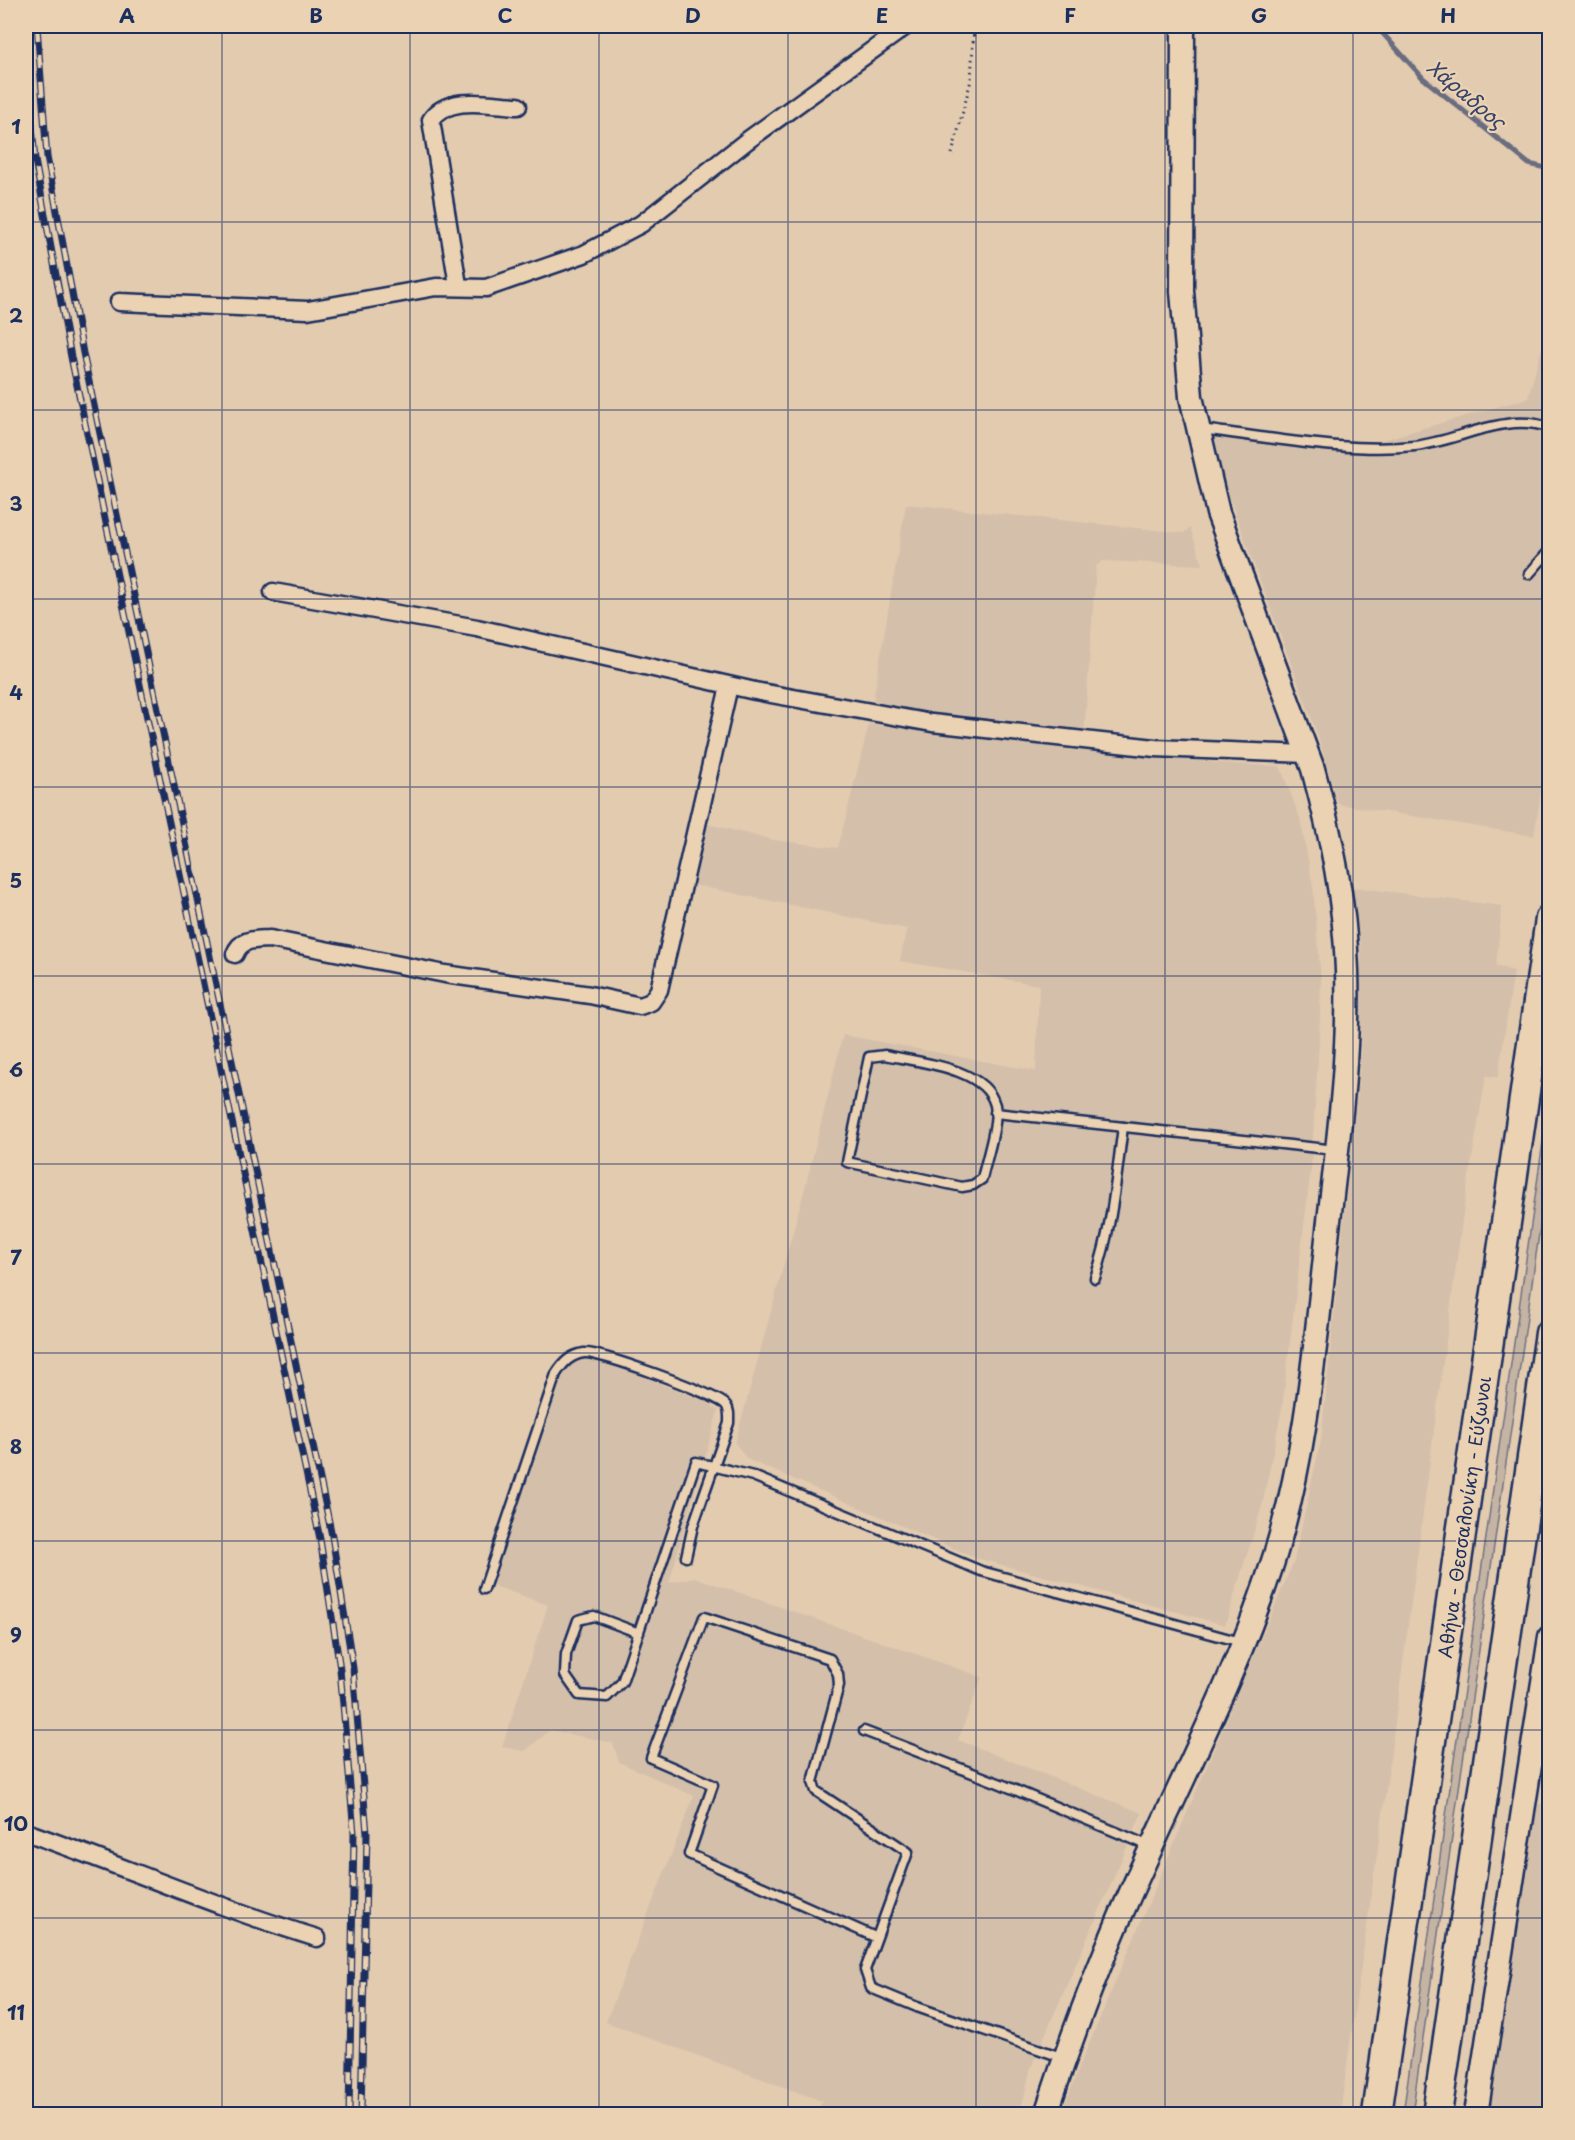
<svg xmlns="http://www.w3.org/2000/svg" width="1575" height="2140" viewBox="0 0 1575 2140" font-family="'Playpen Sans',sans-serif">
	<style>
		.built { fill: #d4bfaa }
		.green { fill: #c5b4a4; stroke: #707281; stroke-width: 1.5 }
		.lines { fill: none; stroke-linecap: round; stroke-linejoin: round }
		.stream { stroke: #6a6c7f; stroke-width: 5 }
		.lane-casing { stroke: #1b2f5e; stroke-width: 13 }
		.street-casing { stroke: #1b2f5e; stroke-width: 21 }
		.secondary-casing { stroke: #1b2f5e; stroke-width: 27 }
		.highway-casing { stroke: #1b2f5e; stroke-width: 33 }
		.path { stroke: #1b2f5e; stroke-width: 3; stroke-dasharray: 1.5 4.5; stroke-linecap: butt }
		.lane { stroke: #ebd2b3; stroke-width: 8 }
		.street { stroke: #ebd2b3; stroke-width: 16 }
		.secondary { stroke: #ebd2b3; stroke-width: 22 }
		.highway { stroke: #ebd2b3; stroke-width: 28 }
		.rail-casing { stroke: #1b2f5e; stroke-width: 7 }
		.rail { stroke: #ebd2b3; stroke-width: 4.5; stroke-dasharray: 14; stroke-linecap: butt }
		.grid { fill: none; stroke: #1b2f5e; stroke-width: 1.5; stroke-opacity: 0.55 }
		.labels { text-anchor: middle; dominant-baseline: central; stroke-width: 4.5; stroke-linejoin: round; paint-order: stroke }
		.street-label { font-size: 18px; fill: #1b2f5e; stroke: #ebd2b3 }
		.water-label { font-size: 20px; font-style: italic; fill: #354369; stroke: #ebd2b3 }
		.neatline { fill: none; stroke: #1b2f5e; stroke-width: 2 }
		.grid-label { font-size: 20px; text-anchor: middle; font-weight: bold; fill: #1b2f5e }
	</style>
	<rect width="100%" height="100%" fill="#e3cbb0"/>
	<filter id="ink" filterUnits="userSpaceOnUse"><feTurbulence type="fractalNoise" baseFrequency=".0167" numOctaves="2"/><feDisplacementMap in="SourceGraphic" scale="12" xChannelSelector="R" yChannelSelector="G"/><feConvolveMatrix kernelMatrix="1 2 1 2 8 2 1 2 1" color-interpolation-filters="sRGB"/></filter>
	<g filter="url(#ink)">
		<!-- built -->
		<g class="built">
			<polygon points="1549,345 1550,735 1534,836 1338,804 1318,736 1206,435 1341,452 1528,398 1541,351"/>
			<polygon points="906,504 1184,533 1190,528 1203,565 1103,561 1096,566 1084,735 872,707"/>
			<polygon points="869,724 1075,750 1232,764 1280,766 1300,818 1313,886 1321,981 1319,1042 1311,1168 1282,1408 1262,1506 1225,1625 976,1558 747,1459 735,1443 806,1184 843,1035 1036,1071 1039,985 900,961 907,929 694,885 707,824 773,840 838,848"/>
			<polygon points="1352,887 1502,906 1496,966 1514,971 1498,1077 1486,1076 1464,1206 1384,1805 1340,2114 1061,2114 1083,2058 1294,1561 1321,1440 1361,1056 1361,946"/>
			<polygon points="593,1357 707,1402 718,1411 669,1583 694,1577 982,1677 958,1740 1142,1813 1031,2067 1020,2114 816,2114 822,2101 606,2022 694,1796 619,1762 613,1743 550,1730 525,1751 502,1747 548,1605 489,1584 559,1378 574,1358"/>
			<polygon points="1538,1803 1550,1808 1549,2114 1489,2114"/>
		</g>
		<!-- green -->
		<polygon class="green" points="1549,1100 1549,1165 1412,2114 1403,2114"/>
		<g class="lines">
			<!-- stream -->
			<polyline class="stream" points="1376,26 1423,78 1529,164 1550,169"/>
			<!-- lane casing -->
			<g class="lane-casing">
				<g id="lane">
					<path d="M1200 429C1269 437 1346 453 1415 446 1459 441 1507 411 1550 428"/>
					<polyline points="1529,574 1550,550"/>
					<path d="M885 1055C917 1062 985 1067 995 1105 999 1122 986 1160 982 1179L973 1185 962 1187 847 1162 869 1057Z"/>
					<polyline points="995,1113 1336,1150"/>
					<path d="M1095 1278C1112 1229 1116 1178 1123 1127"/>
					<path d="M484 1589 556 1374C563 1363 570 1355 584 1353 598 1351 716 1394 726 1405 730 1410 729 1416 729 1423L693 1526 686 1557"/>
					<polyline points="639,1633 594,1616 578,1620 566,1654 565,1675 579,1695 607,1697 622,1682 696,1462 753,1476 981,1571 1241,1642"/>
					<polyline points="864,1731 1001,1784 1152,1847"/>
					<polyline points="875,1937 689,1854 713,1785 651,1758 704,1617 830,1659 838,1674 839,1685 813,1782 816,1791 908,1852 865,1970 871,1988 917,2007 1064,2058"/>
				</g>
			</g>
			<!-- street casing -->
			<g class="street-casing">
				<g id="street">
					<path d="M458 285 431 120C448 94 491 105 518 106"/>
					<polyline points="119,302 308,310 436,287 486,288 584,254 641,224 748,140 906,26"/>
					<polyline points="273,592 477,628 755,691 932,723 1155,748 1307,754"/>
					<path d="M235 954C241 938 255 940 270 939L445 974 590 995 640 1006 651 1002 659 990 729 686"/>
					<path d="M26 1832C123 1866 218 1908 317 1938"/>
				</g>
			</g>
			<!-- secondary casing -->
			<g class="secondary-casing">
				<g id="secondary">
					<path d="M1046 2114C1068 2047 1092 1982 1120 1917 1172 1797 1236 1680 1275 1555 1305 1458 1314 1358 1325 1257 1335 1162 1350 1065 1347 970 1345 901 1331 835 1313 769L1218 513 1191 397 1182 291 1183 26"/>
					<polyline points="1476,2114 1550,1637"/>
				</g>
			</g>
			<!-- highway casing -->
			<g class="highway-casing">
				<g id="highway">
					<polyline points="1377,2114 1550,919"/>
					<polyline points="1437,2114 1550,1333"/>
				</g>
			</g>
			<!-- path -->
			<polyline class="path" points="952,154 971,80 974,26"/>
			<!-- lane -->
			<use href="#lane" class="lane"/>
			<!-- street -->
			<use href="#street" class="street"/>
			<!-- secondary -->
			<use href="#secondary" class="secondary"/>
			<!-- highway -->
			<use href="#highway" class="highway"/>
			<!-- rail casing -->
			<g class="rail-casing">
				<g id="rail">
					<polyline points="37,26 47,157 83,353 332,1536 353,1668 367,1833 361,2114"/>
					<polyline points="26,58 35,160 71,357 320,1539 340,1669 354,1833 349,2114"/>
				</g>
			</g>
			<!-- rail -->
			<use href="#rail" class="rail"/>
		</g>
	</g>
	<!-- grid -->
	<path class="grid" d="M222 26V2114M410 26V2114M599 26V2114M788 26V2114M976 26V2114M1165 26V2114M1353 26V2114M26 222H1550M26 410H1550M26 599H1550M26 787H1550M26 976H1550M26 1164H1550M26 1353H1550M26 1541H1550M26 1730H1550M26 1918H1550"/>
	<g class="labels">
		<!-- street labels -->
		<g class="street-label">
			<text transform="translate(1464 1517) rotate(-82)">Αθήνα - Θεσσαλονίκη - Εύζωνοι</text>
		</g>
		<!-- water labels -->
		<g class="water-label">
			<text transform="translate(1467 94) rotate(40)">Χάραδρος</text>
		</g>
	</g>
	<!-- margin -->
	<rect width="1575" height="2140" fill="none" stroke="#ebd2b3" stroke-width="66"/>
	<rect x="33" y="33" width="1509" height="2074" class="neatline"/>
	<g class="grid-label">
		<text x="127" y="23">A</text>
		<text x="316" y="23">B</text>
		<text x="505" y="23">C</text>
		<text x="693" y="23">D</text>
		<text x="882" y="23">E</text>
		<text x="1070" y="23">F</text>
		<text x="1259" y="23">G</text>
		<text x="1448" y="23">H</text>
		<text x="16" y="134">1</text>
		<text x="16" y="323">2</text>
		<text x="16" y="511">3</text>
		<text x="16" y="700">4</text>
		<text x="16" y="888">5</text>
		<text x="16" y="1077">6</text>
		<text x="16" y="1265">7</text>
		<text x="16" y="1454">8</text>
		<text x="16" y="1642">9</text>
		<text x="16" y="1831">10</text>
		<text x="16" y="2020">11</text>
	</g>
</svg>
